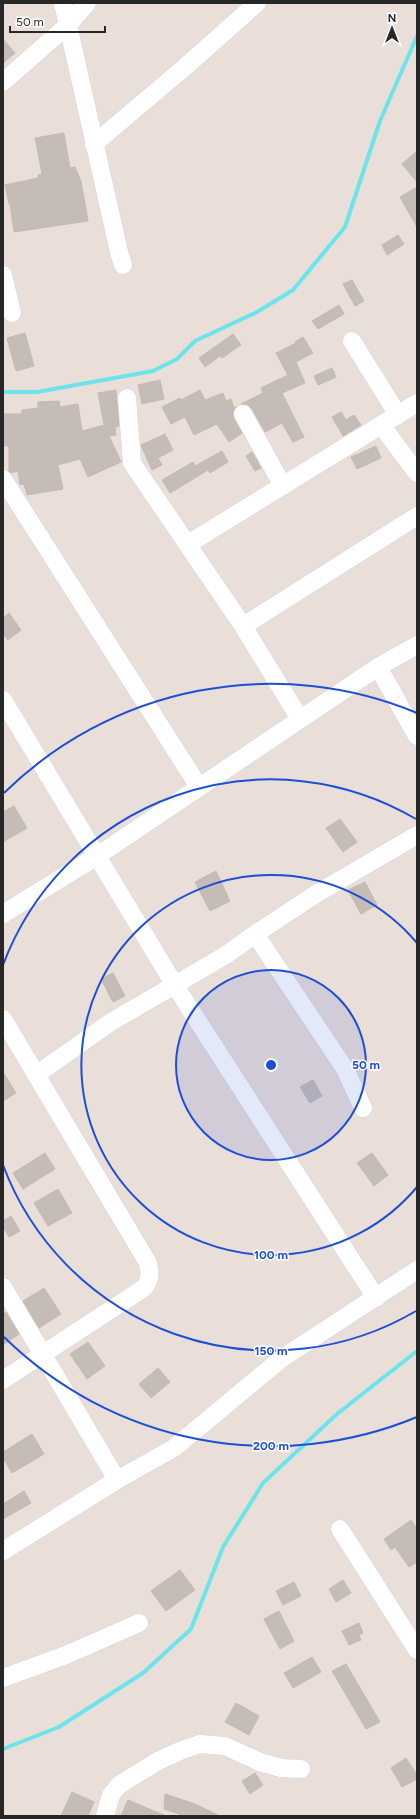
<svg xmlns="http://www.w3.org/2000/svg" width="420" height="1819" viewBox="0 0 420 1819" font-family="Figtree,sans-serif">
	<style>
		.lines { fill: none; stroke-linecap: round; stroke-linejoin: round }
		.stream { stroke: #6ce4eb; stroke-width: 4 }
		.building { fill: #c5bcb8; stroke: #c5bab3 }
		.minor-casing { stroke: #ced5e0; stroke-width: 19 }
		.minor { stroke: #fff; stroke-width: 18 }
		.ring { fill: none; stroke: #1d4ed8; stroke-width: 2 }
		.centre { fill: #1d4ed8; stroke: #fff; stroke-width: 2 }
		.ring-label { font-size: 12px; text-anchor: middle; font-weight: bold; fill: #1d4ed8; stroke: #fff; stroke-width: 3; stroke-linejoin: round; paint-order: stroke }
	</style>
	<rect width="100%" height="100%" fill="#eadfd8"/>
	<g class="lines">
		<!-- stream -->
		<g class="stream">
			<polyline points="3,392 37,392 153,371 177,359 195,341 257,312 293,290 345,227 380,121 417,36"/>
			<polyline points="3,1749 59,1727 143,1673 191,1629 223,1547 263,1483 337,1414 417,1351"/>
		</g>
	</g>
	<!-- building -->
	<g class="building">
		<polygon points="3,39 15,53 3,63"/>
		<polygon points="64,133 70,168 75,167 81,181 88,221 14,232 10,204 9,204 5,185 38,178 38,175 42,174 35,138"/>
		<polygon points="417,151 417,182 402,164"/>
		<polygon points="417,187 417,227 400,197"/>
		<polygon points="398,235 404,244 387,255 382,245"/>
		<polygon points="352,280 364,301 355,306 343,284"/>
		<polygon points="339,305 344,314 318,329 312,321"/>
		<polygon points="25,333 34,366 16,371 7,338"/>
		<polygon points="233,334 241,345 222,358 220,356 205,367 199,358"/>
		<polygon points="303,337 313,353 296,362 305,383 282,393 304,437 293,442 282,423 265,432 252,409 248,405 241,404 263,393 261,388 288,375 276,353 296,343 295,342"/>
		<polygon points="332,368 336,377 318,385 314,376"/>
		<polygon points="160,380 164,399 142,404 138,385"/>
		<polygon points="116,390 119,426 115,427 116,435 109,436 121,462 88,477 80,459 58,465 63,489 27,495 24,484 20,485 18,471 11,473 9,471 9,446 3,446 3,414 22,414 22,410 38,408 38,402 59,401 60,407 78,404 82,431 104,425 98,393"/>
		<polygon points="200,390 205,400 223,393 226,401 231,399 234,408 236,407 233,413 234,419 242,433 229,442 217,424 194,435 185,417 171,424 162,407 180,398 181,400"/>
		<polygon points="341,412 346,420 354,415 361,425 343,436 332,417"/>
		<polygon points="165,434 173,450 158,458 162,465 152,470 141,445"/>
		<polygon points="376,446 381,458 357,469 351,457"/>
		<polygon points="222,451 228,462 210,473 208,470 170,493 162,480 193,462 195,466"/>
		<polygon points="252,452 261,468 255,471 246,456"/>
		<polygon points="9,613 21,630 8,640 3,634 3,618"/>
		<polygon points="14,806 27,828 3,842 3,812"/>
		<polygon points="340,819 357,842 343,852 326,828"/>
		<polygon points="216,871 230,901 210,911 195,882"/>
		<polygon points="365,882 377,905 361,914 348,890"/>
		<polygon points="113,973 125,996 113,1002 101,979"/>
		<polygon points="3,1072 16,1093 3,1101"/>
		<polygon points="313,1080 322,1096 310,1103 300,1087"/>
		<polygon points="45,1153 55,1169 23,1189 13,1173"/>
		<polygon points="372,1153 388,1175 374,1186 357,1163"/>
		<polygon points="58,1189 72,1213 48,1226 34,1203"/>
		<polygon points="11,1216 20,1231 9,1237 3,1227 3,1221"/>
		<polygon points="44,1288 61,1314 39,1328 23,1301"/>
		<polygon points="6,1312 19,1334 3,1345 3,1314"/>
		<polygon points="88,1342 105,1366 87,1379 70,1354"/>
		<polygon points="158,1368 170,1382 151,1398 139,1384"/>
		<polygon points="32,1434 44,1454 12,1473 3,1458 3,1452"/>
		<polygon points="24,1491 31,1503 3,1519 3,1504"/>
		<polygon points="411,1520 417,1529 417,1562 409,1567 395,1547 391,1550 384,1539"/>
		<polygon points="180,1570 195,1590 166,1611 151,1591"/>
		<polygon points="343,1580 351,1593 336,1602 329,1589"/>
		<polygon points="294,1582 301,1596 283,1605 276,1591"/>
		<polygon points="279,1611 294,1641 280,1649 264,1619"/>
		<polygon points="359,1623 363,1633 359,1635 361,1640 349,1645 342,1631"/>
		<polygon points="312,1657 321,1672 293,1688 284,1673"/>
		<polygon points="346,1664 380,1722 366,1729 332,1671"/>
		<polygon points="236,1703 259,1716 249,1735 225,1722"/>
		<polygon points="406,1758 417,1775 417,1779 402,1787 391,1768"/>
		<polygon points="255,1773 263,1785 250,1794 242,1781"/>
		<polygon points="72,1792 94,1802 88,1816 61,1816"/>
		<polygon points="165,1794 195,1804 220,1816 185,1816 164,1809"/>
		<polygon points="128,1800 166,1816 121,1816"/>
	</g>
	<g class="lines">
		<!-- minor casing -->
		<g class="minor-casing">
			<g id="minor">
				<polyline points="63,3 119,252 123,265"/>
				<polyline points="3,82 68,25 87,3"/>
				<polyline points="94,144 185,67 257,3"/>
				<polyline points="3,275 12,313"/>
				<polyline points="352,341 398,415"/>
				<polyline points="127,398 132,463 243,626 300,719"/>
				<polyline points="243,414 283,486"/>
				<polyline points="381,425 417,473"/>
				<polyline points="3,479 199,787"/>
				<polyline points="188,544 417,403"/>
				<polyline points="243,626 417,516"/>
				<polyline points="378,667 417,736"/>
				<polyline points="3,700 174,984 376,1298"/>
				<polyline points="3,914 97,856 378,667 417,645"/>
				<polyline points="255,934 345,1069 363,1108"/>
				<path d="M3 1019 148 1263C150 1273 151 1279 144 1288L3 1380"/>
				<polyline points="36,1075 111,1022 226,955 255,934 316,894 417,835"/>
				<polyline points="3,1287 117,1480"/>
				<polyline points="340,1529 417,1650"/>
				<polyline points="3,1551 117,1480 174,1448 281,1359 417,1270"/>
				<polyline points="3,1678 66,1655 139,1623"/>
				<polyline points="105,1816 111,1795 119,1785 158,1761 182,1750 200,1744 225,1746 260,1762 281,1768 301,1769"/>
			</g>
		</g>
		<!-- minor -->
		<use href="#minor" class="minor"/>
	</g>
	<!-- distance rings -->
	<circle cx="271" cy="1065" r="95" fill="#1d4ed8" fill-opacity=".12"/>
	<g class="ring">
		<circle cx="271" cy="1065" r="95"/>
		<path d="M417 1187A190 190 0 1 1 417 943"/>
		<path d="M416 1311A286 286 0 0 1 3 1165M3 965A286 286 0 0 1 416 819"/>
		<path d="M417 1417A381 381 0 0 1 4 1337M4 793A381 381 0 0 1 417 713"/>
	</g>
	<circle cx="271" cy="1065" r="6" class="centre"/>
	<g class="ring-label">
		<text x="366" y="1069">50 m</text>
		<text x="271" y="1259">100 m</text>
		<text x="271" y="1355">150 m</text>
		<text x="271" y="1450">200 m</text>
	</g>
	<!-- border -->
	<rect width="420" height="1819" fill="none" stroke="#272727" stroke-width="8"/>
	<!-- north arrow -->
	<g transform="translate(392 28)" stroke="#ffffff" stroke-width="3" paint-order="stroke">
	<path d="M0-3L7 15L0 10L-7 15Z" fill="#272727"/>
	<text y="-6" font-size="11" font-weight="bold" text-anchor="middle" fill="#272727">N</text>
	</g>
	<!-- scale -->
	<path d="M10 26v6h95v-6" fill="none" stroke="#272727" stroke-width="2"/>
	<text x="16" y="26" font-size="12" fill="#272727" stroke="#ffffff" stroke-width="3" paint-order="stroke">50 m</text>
</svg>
